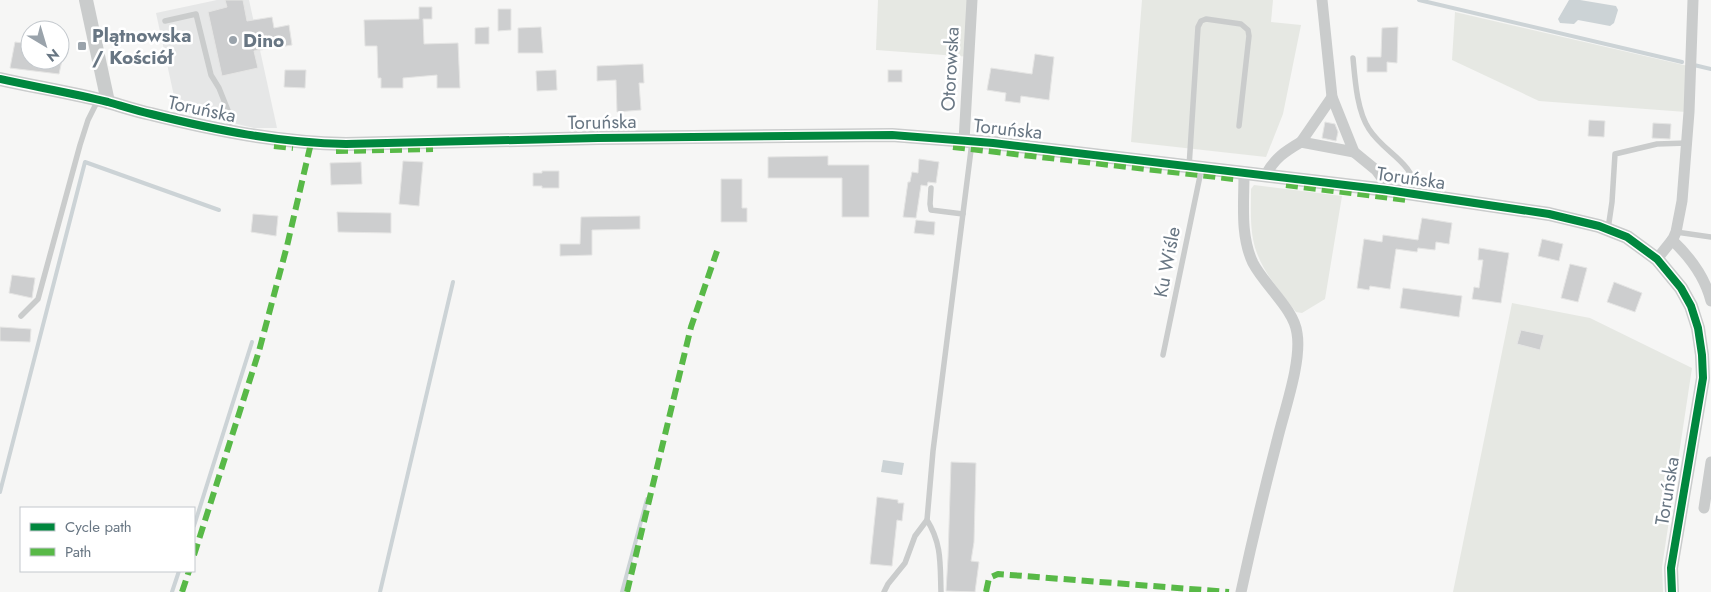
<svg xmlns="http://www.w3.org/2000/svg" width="1711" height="592" viewBox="0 0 1711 592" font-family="Jost,sans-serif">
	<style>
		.built { fill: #e6e7e7 }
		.green { fill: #e6e8e3 }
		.water { fill: #ccd3d6 }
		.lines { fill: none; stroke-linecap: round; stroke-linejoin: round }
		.stream { stroke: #ccd3d6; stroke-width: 4 }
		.building { fill: #cdcecf; stroke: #e5e5e4 }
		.service { stroke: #cacccc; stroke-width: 5.5 }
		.minor { stroke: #cacccc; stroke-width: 11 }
		.tertiary { stroke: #cacccc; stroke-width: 14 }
		.quiet { stroke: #58b947; stroke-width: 6; stroke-dasharray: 12 6; stroke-linecap: butt }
		.cycleway-casing { stroke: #fff; stroke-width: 11 }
		.cycleway { stroke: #00873e; stroke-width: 8 }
		.poi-dot { fill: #9aa3ab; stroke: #fff; stroke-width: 2 }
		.labels { text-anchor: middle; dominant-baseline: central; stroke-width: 5; stroke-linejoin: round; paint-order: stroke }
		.poi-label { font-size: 19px; font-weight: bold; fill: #687683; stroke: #fff; text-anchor: start }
		.street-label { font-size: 19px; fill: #687683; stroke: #fff }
	</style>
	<rect width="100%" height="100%" fill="#f6f6f5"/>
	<!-- built -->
	<polygon class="built" points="217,0 249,0 277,128 254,128 177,110 156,13"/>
	<!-- green -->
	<g class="green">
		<polygon points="878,0 976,0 971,57 876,50"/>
		<polygon points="1142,0 1273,0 1271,22 1301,25 1283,114 1266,157 1131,142"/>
		<polygon points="1455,12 1688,66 1686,112 1539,101 1452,60"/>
		<path d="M1254 185 1342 196 1325 299 1302 313 1296 312C1279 290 1258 267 1253 239 1250 223 1251 205 1251 189Z"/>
		<polygon points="1512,303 1590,318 1692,368 1662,567 1663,592 1453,592"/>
	</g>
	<!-- water -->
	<g class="water">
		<polygon points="1569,0 1580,0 1616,6 1618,10 1614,23 1610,26 1578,20 1574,24 1560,23 1558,19"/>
		<polygon points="883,460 904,463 902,475 881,472"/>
	</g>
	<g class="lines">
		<!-- stream -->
		<g class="stream">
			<polyline points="1419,0 1682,62"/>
			<polyline points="1694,65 1711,69"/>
			<polyline points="0,492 85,162 219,210"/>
			<polyline points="194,526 252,342"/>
			<polyline points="172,592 179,571"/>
			<polyline points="380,592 453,282"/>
			<polyline points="622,592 647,499"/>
		</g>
	</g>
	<!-- building -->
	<g class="building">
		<polygon points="225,0 243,0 247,21 272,17 274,28 289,25 292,45 254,51 258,68 222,76 208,12 227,7"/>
		<polygon points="419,7 432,7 432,19 423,19 424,44 458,43 460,88 437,88 437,75 403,78 403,88 381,88 381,78 378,78 377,46 365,46 364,20 419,19"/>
		<polygon points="498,9 511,9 511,30 498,31"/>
		<polygon points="489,27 489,44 475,44 475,28"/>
		<polygon points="541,27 543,53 518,53 518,28"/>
		<polygon points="1398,27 1397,63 1387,62 1387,72 1367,72 1367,57 1381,57 1382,28"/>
		<polygon points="15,42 30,44 30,60 62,60 59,74 10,68"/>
		<polygon points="1035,54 1054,57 1049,100 1021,96 1020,103 1005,101 1006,93 987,90 991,68 1032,74"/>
		<polygon points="643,64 644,83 639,83 641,110 617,112 616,80 597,81 597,66"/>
		<polygon points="285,70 306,70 305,88 284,87"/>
		<polygon points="556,70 557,90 537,91 536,71"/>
		<rect x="888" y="70" width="14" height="12"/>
		<polygon points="1589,120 1605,121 1604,137 1588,136"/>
		<polygon points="1325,122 1335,124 1338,132 1336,141 1322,138"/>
		<polygon points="1653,123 1671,124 1670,139 1652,138"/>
		<polygon points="828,156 828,165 869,165 869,217 842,217 842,178 768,178 768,157"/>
		<polygon points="919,159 939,162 936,183 928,182 927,186 921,185 916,218 903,217 908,182 910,182 912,172 918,173"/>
		<polygon points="403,161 423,162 419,206 399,204"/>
		<polygon points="361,162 362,184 331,185 330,163"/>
		<polygon points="542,171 559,171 559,188 542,188 542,186 533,186 533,173 542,173"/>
		<polygon points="721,179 742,179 742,208 747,208 747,222 721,222"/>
		<polygon points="337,212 391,213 391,233 338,232"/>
		<polygon points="253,214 278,216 276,236 251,232"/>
		<polygon points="640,216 640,229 592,230 592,255 560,256 560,244 580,244 581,217"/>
		<polygon points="1422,218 1452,223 1449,244 1436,242 1435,250 1418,248 1417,252 1396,249 1390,289 1370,286 1369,290 1357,288 1364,239 1382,242 1383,235 1418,240"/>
		<polygon points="916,220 935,222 934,235 914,233"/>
		<polygon points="1542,239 1563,244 1559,261 1538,256"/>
		<polygon points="1479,248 1509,253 1501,303 1472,299 1474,287 1479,288 1483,260 1478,260"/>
		<polygon points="1570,264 1587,268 1578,302 1561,298"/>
		<polygon points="12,275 35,278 32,298 9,293"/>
		<polygon points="1614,282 1642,293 1635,312 1607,302"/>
		<polygon points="1403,288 1462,296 1459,317 1400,308"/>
		<polygon points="0,327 31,329 30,342 0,341"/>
		<polygon points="1521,330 1544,335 1540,350 1517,344"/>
		<polygon points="951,462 976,463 974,542 971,561 979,562 975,592 946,591 948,558"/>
		<polygon points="877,497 898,500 898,503 904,503 902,521 897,520 892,566 870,564"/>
	</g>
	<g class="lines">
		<!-- service -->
		<g class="service">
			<polyline points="165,21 196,14 211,75 219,88 229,113 230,131"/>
			<path d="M1353 58C1355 80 1357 111 1369 129 1385 154 1411 159 1418 193"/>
			<polyline points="1189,167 1198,27 1201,21 1206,19 1241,24 1248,30 1249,36 1239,126"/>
			<polyline points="931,188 930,204 931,210 963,214"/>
			<polyline points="1608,229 1612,202 1615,154 1657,144 1687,143"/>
			<polyline points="1676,232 1711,237"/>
			<polyline points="21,316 38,299 80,145 88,120 98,100"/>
			<polyline points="1163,355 1200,176"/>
			<path d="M927 520C942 544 940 564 941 592"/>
			<polyline points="884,592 888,584 905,563 915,536 927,520 933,451 972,142"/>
		</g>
		<!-- minor -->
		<g class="minor">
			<polyline points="1322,0 1332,97 1354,152 1376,170 1382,178 1387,190"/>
			<polyline points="964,141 972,0"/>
			<polyline points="1301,142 1332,97"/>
			<path d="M1265 176C1275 158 1284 152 1301 142L1354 152"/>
			<path d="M1672 240C1690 257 1705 277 1711 301"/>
			<polyline points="1657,259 1673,239 1676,232 1682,201 1689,112 1693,0"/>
			<polyline points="1704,508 1711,462"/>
			<path d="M1241 592C1252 541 1264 491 1277 441 1284 411 1302 362 1297 333 1294 309 1265 286 1253 263 1240 236 1244 203 1244 174"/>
		</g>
		<!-- tertiary -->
		<g class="tertiary">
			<polyline points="86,0 108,102"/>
			<path d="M0 79C36 87 72 93 108 102 122 106 137 111 151 114 215 130 280 143 346 144L598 138 892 135 993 143 1387 190 1549 214 1599 226 1627 237 1657 259 1681 288 1691 306 1698 328 1702 355 1703 378 1671 568 1672 592"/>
		</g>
		<!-- quiet -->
		<g class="quiet">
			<polyline points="274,146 293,148"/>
			<polyline points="953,147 1234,179"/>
			<polyline points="336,151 433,149"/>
			<polyline points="1286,185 1407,200"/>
			<polyline points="194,555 259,351 287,246 311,143"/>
			<polyline points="182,592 189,571"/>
			<polyline points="627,592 691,327 717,251"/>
			<polyline points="986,592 989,578 998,574 1229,592"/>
		</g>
		<!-- cycleway casing -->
		<g class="cycleway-casing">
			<path id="cycleway" d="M0 79C36 87 72 93 108 102 122 106 137 111 151 114 215 130 280 143 346 144L598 138 892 135 993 143 1387 190 1549 214 1599 226 1627 237 1657 259 1681 288 1691 306 1698 328 1702 355 1703 378 1671 568 1672 592"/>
		</g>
		<!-- cycleway -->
		<use href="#cycleway" class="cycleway"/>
	</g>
	<!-- markers -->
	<g class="poi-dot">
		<circle cx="233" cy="40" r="5"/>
		<rect x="77" y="41" width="10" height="10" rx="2.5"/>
	</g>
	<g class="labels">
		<!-- poi labels -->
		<g class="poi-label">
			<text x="92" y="35">Plątnowska<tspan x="92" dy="22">/ Kościół</tspan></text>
			<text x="243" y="40">Dino</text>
		</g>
		<!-- street labels -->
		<g class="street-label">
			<text transform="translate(950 69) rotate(-87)">Otorowska</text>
			<text transform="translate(202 109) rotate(12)">Toruńska</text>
			<text transform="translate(602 122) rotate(-1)">Toruńska</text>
			<text transform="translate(1008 129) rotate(6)">Toruńska</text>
			<text transform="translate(1411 178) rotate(8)">Toruńska</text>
			<text transform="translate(1167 262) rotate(-79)">Ku Wiśle</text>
			<text transform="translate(1667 491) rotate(-81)">Toruńska</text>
		</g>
	</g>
	<!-- legend -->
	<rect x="20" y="507" width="175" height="65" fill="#ffffff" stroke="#c3c8cd"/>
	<rect x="30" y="523" width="25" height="8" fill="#00873e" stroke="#c3c8cd"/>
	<text x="65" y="532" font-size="15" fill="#687683">Cycle path</text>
	<rect x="30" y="548" width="25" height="8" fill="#58b947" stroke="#c3c8cd"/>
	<text x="65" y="557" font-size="15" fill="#687683">Path</text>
	<!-- north arrow -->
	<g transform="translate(45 45) rotate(142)"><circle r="24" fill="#ffffff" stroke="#c3c8cd"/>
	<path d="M0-4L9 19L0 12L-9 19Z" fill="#9aa3ab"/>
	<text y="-8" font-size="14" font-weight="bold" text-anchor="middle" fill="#687683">N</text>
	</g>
</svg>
